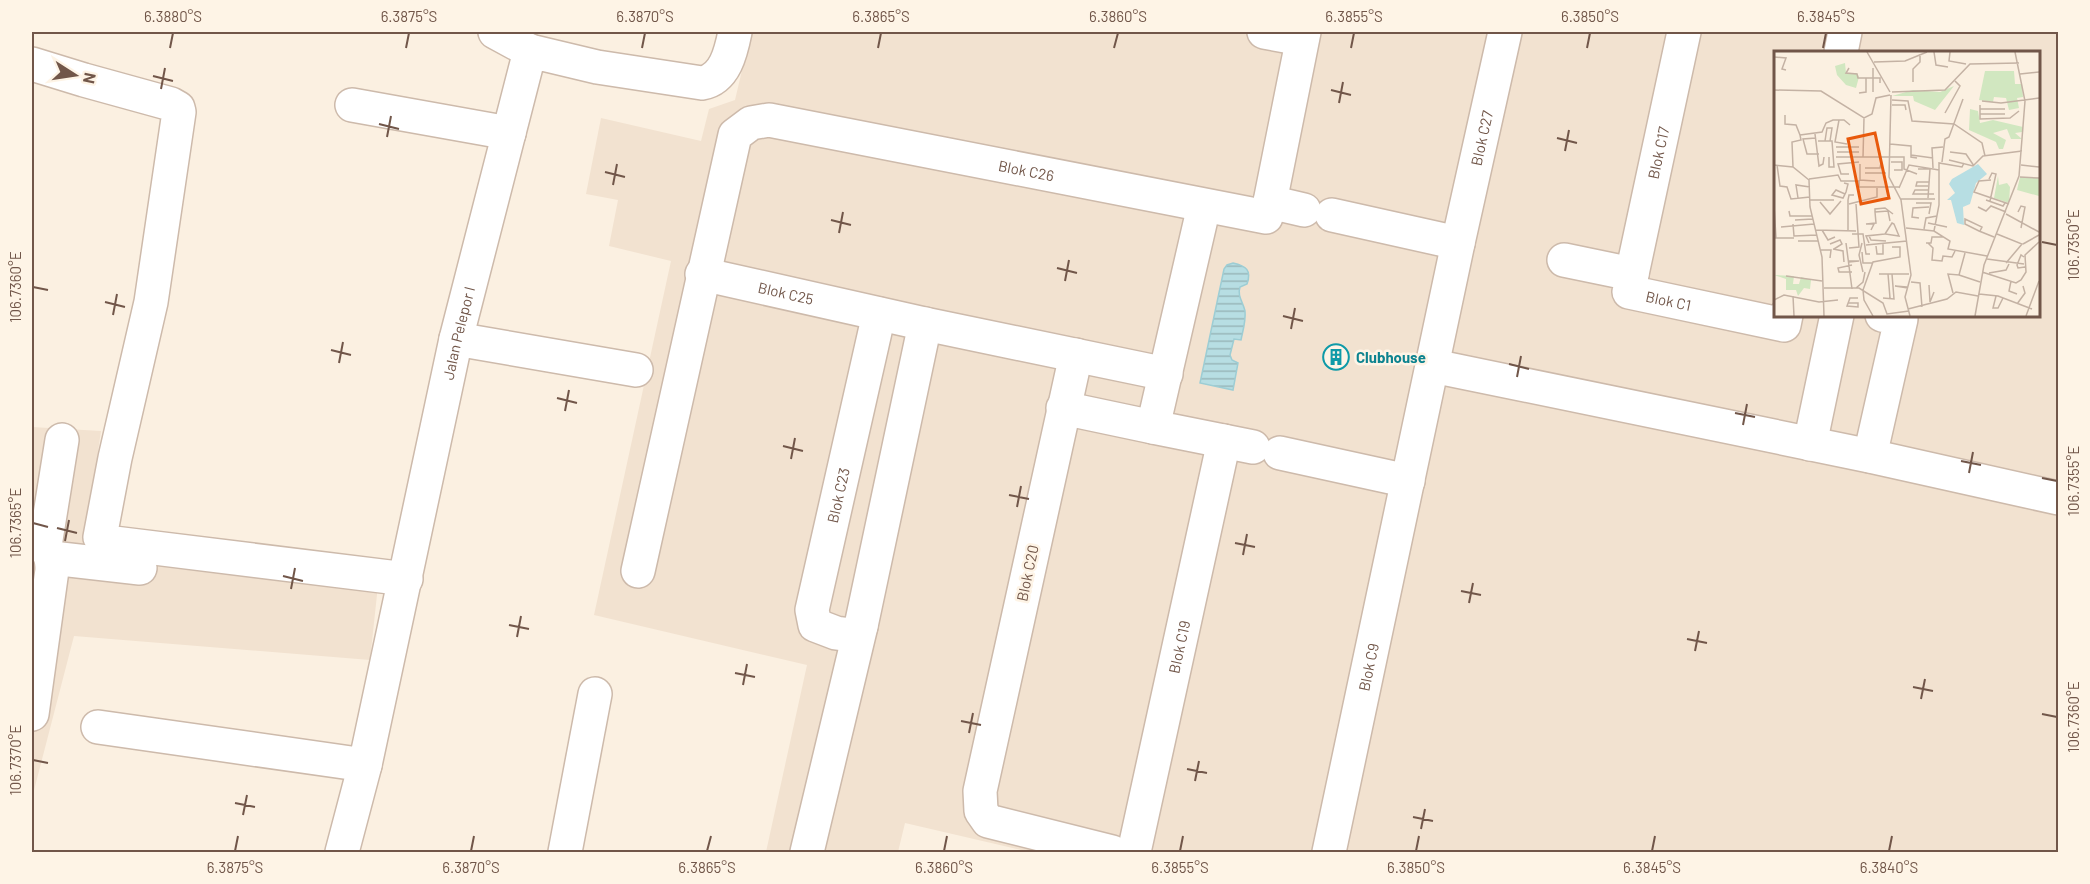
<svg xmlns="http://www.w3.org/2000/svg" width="2090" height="884" viewBox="0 0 2090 884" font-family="Barlow,sans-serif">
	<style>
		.residential { fill: #f2e2d0; fill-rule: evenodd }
		.water { fill: url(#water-rules); stroke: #9dcdd4; stroke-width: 1.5 }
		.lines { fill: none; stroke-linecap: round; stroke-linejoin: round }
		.minor-casing { stroke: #cdbaab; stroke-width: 36 }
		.minor { stroke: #fff; stroke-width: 33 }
		.ticks { fill: none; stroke: #715649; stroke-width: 2 }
		.labels { text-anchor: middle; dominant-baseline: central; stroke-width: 5; stroke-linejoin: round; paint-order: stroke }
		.street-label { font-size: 15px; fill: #715649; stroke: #fef4e6 }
		.culture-label { font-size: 15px; font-weight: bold; fill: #0d838f; stroke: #fef4e6; text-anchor: start }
		.inset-road { fill: none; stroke: #c4b2a4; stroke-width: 1.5 }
		.view { fill: #e8590c; fill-opacity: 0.15; stroke: #e8590c; stroke-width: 3 }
		.inset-edge { fill: none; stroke: #715649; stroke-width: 3 }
		.neatline { fill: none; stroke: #715649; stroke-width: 2 }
		.ticks-label { font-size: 15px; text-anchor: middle; fill: #715649 }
	</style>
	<defs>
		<pattern id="water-rules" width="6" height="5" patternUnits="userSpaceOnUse" patternTransform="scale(1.5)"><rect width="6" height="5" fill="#b7dee3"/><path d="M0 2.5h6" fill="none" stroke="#99b7ba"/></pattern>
	</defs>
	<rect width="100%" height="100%" fill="#fbf0e1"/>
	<!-- residential -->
	<g class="residential">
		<path d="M751 32H2058V852H1030L905 823 898 852H766L807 665 594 615 671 261 609 246 618 200 586 194 601 118 701 141 709 109 735 100ZM1775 52H2038V315H1775Z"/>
		<polygon points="32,427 101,431 85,541 379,576 370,660 74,636 32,798"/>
	</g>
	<!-- water -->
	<path class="water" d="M1233 263C1246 266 1252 270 1247 284L1240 287C1237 296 1243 302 1245 311 1246 321 1243 330 1241 340L1234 339 1230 355 1232 360 1238 363 1233 390 1200 383 1224 269 1227 265Z"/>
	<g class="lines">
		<!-- minor casing -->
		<g class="minor-casing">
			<g id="minor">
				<polyline points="495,32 530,51"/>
				<polyline points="1264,32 1302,39"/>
				<polyline points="1304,32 1270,202 1304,210"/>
				<polyline points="1841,52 1845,32"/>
				<polyline points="32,64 84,80 171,104 178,108 179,112 151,302 115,458 100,537 106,542 406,579"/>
				<polyline points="352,105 509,133"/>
				<polyline points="1204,206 1153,427 1253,447"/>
				<polyline points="1332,215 1458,243"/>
				<path id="s1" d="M1564 260 1632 274 1629 292 1784 325 1786 315"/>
				<path id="s2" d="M702 274 925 324 1166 374"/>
				<path id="s3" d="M1632 274 1684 32"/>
				<polyline points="456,339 636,370"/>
				<polyline points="1076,355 980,791 981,811 988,821 1112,852"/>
				<polyline points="1433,366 1870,456 2058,498"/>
				<polyline points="1063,408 1153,427"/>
				<polyline points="1810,444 1837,315"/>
				<polyline points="1280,453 1408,481"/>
				<polyline points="1870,456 1901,319 1882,315"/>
				<path d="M32 541C47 547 52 553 52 570L32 714"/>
				<polyline points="45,546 62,440"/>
				<polyline points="52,558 140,568"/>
				<path id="s4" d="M638 571 735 135 751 123 769 120 1266 217 1270 202"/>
				<path id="s5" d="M861 626 851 635 836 633 815 625 812 610 879 314"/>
				<polyline points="98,727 365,765"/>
				<path id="s6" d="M342 852 365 765 456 339 530 51 597 67 702 83C725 79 731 52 735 32"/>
				<polyline points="565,852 595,694"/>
				<polyline points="807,852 861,626 925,324"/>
				<path id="s7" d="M1134 852 1224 441"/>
				<path id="s8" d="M1329 852 1458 243 1505 32"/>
			</g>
		</g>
		<!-- minor -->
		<use href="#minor" class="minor"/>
	</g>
	<!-- ticks -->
	<path class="ticks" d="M170 48 173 33M406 48 409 33M642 48 645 33M878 48 881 33M1114 48 1118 33M1351 48 1354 33M1587 48 1590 33M1823 48 1826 33M153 76 173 81M161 89 165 68M1331 90 1351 95M1339 103 1343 82M379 124 399 129M387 137 391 116M1557 138 1577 143M1565 151 1569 130M605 172 625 177M613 185 617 164M831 220 851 225M839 233 843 212M2042 242 2057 245M1057 268 1077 273M1065 281 1069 260M33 287 48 290M105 302 125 307M113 315 117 294M1283 316 1303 321M1291 329 1295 308M331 350 351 355M339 363 343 342M1509 364 1529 369M1517 377 1521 356M557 398 577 403M565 411 569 390M1735 413 1755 417M1743 425 1747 404M783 446 803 451M791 459 795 438M1961 461 1981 465M1969 473 1973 452M2042 478 2057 481M1009 495 1029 499M1017 507 1021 486M33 523 48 527M57 528 77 533M65 541 69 520M1235 543 1255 547M1243 555 1247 534M283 576 303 581M291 589 295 568M1461 591 1481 595M1469 603 1473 583M509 625 529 629M517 637 521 616M1687 639 1707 643M1695 651 1699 631M735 673 755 677M743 685 747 664M1913 687 1933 691M1921 699 1925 679M2042 714 2057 717M961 721 981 725M969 733 973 713M33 760 48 763M1187 769 1207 773M1195 781 1199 761M235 803 255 807M243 815 247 795M1413 817 1433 821M1421 829 1425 809M235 851 238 836M471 851 474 836M707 851 711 836M944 851 947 836M1180 851 1183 836M1416 851 1419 836M1652 851 1655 836M1889 851 1892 836"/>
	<!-- icons -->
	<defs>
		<g id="building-ring" transform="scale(1.35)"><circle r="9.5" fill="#fef4e6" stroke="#0f9aa8" stroke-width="1.5"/><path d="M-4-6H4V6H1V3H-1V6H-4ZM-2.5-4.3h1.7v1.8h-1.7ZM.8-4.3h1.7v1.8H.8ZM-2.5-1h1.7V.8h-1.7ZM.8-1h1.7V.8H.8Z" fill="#0f9aa8"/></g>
	</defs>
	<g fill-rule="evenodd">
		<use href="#building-ring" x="1336" y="357"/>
	</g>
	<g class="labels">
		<!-- street labels -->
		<g class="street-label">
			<text stroke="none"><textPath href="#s8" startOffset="730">Blok C27</textPath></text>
			<text stroke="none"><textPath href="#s3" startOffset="124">Blok C17</textPath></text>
			<text stroke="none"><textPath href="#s4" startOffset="747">Blok C26</textPath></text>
			<text stroke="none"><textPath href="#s2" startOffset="86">Blok C25</textPath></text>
			<text stroke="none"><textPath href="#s1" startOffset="128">Blok C1</textPath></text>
			<text stroke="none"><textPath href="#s6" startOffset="532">Jalan Pelepor I</textPath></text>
			<text stroke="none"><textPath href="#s5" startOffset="184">Blok C23</textPath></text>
			<text transform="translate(1027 573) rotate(-78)">Blok C20</text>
			<text stroke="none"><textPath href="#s7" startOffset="210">Blok C19</textPath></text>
			<text stroke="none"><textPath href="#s8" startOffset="189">Blok C9</textPath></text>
		</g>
		<!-- culture labels -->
		<g class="culture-label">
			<text x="1356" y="357">Clubhouse</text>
		</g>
	</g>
	<!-- overview -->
	<g transform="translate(1774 51)">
		<rect width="266" height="266" fill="#fbf0e1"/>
		<path d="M71 12 72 22H83L85 26 82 37 72 34 63 24 61 15ZM196 58 204 60 206 72 219 69 249 76 248 81 241 82 248 88H237L233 78 219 82 232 89 229 98H225L222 91 195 79ZM224 125 225 134 233 132 236 136 235 152 220 147ZM0 224 20 225 19 233H25L27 226 37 229 36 238 30 237 24 245 22 239H12V228Z" fill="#d1e7c0"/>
		<path d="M211 20H240L241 33H248L249 46 243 47 245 57 235 59 232 47 220 46 219 51 205 49ZM180 35 161 59 140 50 139 45H118L139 39 166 41Z" fill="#d1e7c0"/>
		<path d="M246 126 265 127V145L243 139Z" fill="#d1e7c0"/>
		<path d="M204 113 213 123 202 132 196 153 189 156 190 174 183 172 177 149H173L181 142 175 133 178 128Z" fill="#b7dee3"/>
		<path class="inset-road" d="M93 1 116 41M160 1 162 14 174 16M176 1 175 10 192 13M0 6 12 7 8 18 12 19M100 11 131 10 153 1M75 17 72 22 83 23 84 27H106V32M99 17V41M246 23 265 21M139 31V18L146 11V3M0 39 47 40 90 67 98 63 102 47 116 44M118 41 171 39 196 13 245 12M85 42 92 41V27M117 44 115 126 127 149 137 224 131 246 136 265M118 49 134 50 138 70 180 73 208 92 211 105M208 50 227 52 265 47M118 54H131L132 59M206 54V68L236 67 245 60M206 58H231M171 62 186 35 181 30M206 63H231M11 64V73L22 74 26 84M65 69 61 91 73 93M41 83 45 115 49 113 50 106M26 84 48 81 52 72 59 69H70L76 74M42 87 29 88 33 103H45M44 90H58L60 116H55V106M51 90 53 77H58L56 90M116 93 137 95V106L143 107M62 96H85M63 101H85M176 101 192 103 200 115M137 104 159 107M62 106H115M89 106 90 67M115 106H130V118L143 123M175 109 199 115 209 105 248 100M117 111H128V119H120M168 111 171 88 175 86 189 48M86 113V129L101 130M0 114 19 116 35 129 36 156 48 206 50 265M3 114 6 135 13 136 17 148 36 146M247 114 265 116M19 116 18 91 27 89 26 84M91 117H106L107 112M159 117 158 97 169 96M144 118H156L154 147M91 122H112M75 123H67L64 113 85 111M246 126 265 127M35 128 64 124 67 130H85V136H125M215 128 218 122 222 123 216 150M217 129 205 130 200 141 235 153M70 132 74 133 72 141 69 147 58 144 62 139 71 143M154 135H142L143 131H155M125 137 135 114 165 119M154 139H141L139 143H160M24 147 22 134 36 136M127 148H161M36 149H60M212 149 229 155 231 152M46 151 56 163 67 150M142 152H157L155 163M75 153 103 146V137M0 155 2 187M204 156 212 160 217 155 232 161M15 160 16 165H38M101 161V158L111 157 119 163M101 161 114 160 116 170M244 161 247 155 251 156 247 177M232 163 265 181M145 167 138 166 139 157 155 156M21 169 39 168M118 172 120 173 125 185 111 183ZM154 172 173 176M19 173 20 185 43 184M7 176 40 173M132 177 160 180 176 190 174 198 213 205M150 178 152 167 163 165M42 179 82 180M48 179 54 189 61 186M74 179V149L75 144H80M97 179 100 173H92L102 172 101 161M160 180 165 154V112L188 116 190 112M206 180 208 176 191 168V173L205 180 220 186M78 183H89L92 203H96M223 183 248 193 232 212M95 185 97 189 112 190M1 187H20M24 190H44M72 192 78 238M88 192 85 204 89 221M95 192 92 185 111 183M152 192H157L158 186H169M154 192 159 197 158 209 168 210 169 205 178 206 181 200M56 193 66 189 68 193 60 198M249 193 265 184M92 194 133 190M102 195 103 203H109V192M75 197 85 196 82 153M59 198 69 200 70 211M47 199H57L56 207M88 201 89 212H98M250 206 247 204 243 214 244 217 251 216M213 208 250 213M74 210H85L75 211M78 214 64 217 65 221H78M208 221 242 232 247 229 252 221 251 204 265 191M215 222 232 219 235 213M105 223H135M114 223 116 247M185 224 206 231M12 225 48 230M237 230 235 240 243 243M137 231 146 232 148 256M155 234 156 251 160 241M133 236 121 235 134 237M50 237H85L109 252 113 263 135 260M82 237 89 231 91 221M179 242 174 223 185 224 191 202M205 243 224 245 258 258M19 245 20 265M222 245 219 257H224L229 247M109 247 120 248 118 223M0 249 10 244 45 251 64 249M74 252H84V256L73 255 76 247H84M243 253 251 242 249 235M134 258 173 248 182 241 204 245M99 265 90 249 89 239 99 211 126 206V196H118M201 265 210 214 245 125 251 50 241 1M252 265 265 230"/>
		<path class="view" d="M101 82 115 147 87 153 74 88Z"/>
		<rect width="266" height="266" class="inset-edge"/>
	</g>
	<!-- border -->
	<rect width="2090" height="884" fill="none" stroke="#fef4e6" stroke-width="66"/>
	<!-- north arrow -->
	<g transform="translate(75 75) rotate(102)" stroke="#fef4e6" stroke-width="4.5" paint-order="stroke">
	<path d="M0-4.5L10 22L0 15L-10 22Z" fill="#715649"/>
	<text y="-9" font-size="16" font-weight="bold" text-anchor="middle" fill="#715649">N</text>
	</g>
	<rect x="33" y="33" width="2024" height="818" class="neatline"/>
	<g class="ticks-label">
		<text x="173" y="22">6.3880°S</text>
		<text x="409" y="22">6.3875°S</text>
		<text x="645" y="22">6.3870°S</text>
		<text x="881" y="22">6.3865°S</text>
		<text x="1118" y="22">6.3860°S</text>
		<text x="1354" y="22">6.3855°S</text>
		<text x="1590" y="22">6.3850°S</text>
		<text x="1826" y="22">6.3845°S</text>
		<text transform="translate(2074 245) rotate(-90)" y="5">106.7350°E</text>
		<text transform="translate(16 287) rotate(-90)" y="5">106.7360°E</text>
		<text transform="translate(2074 481) rotate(-90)" y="5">106.7355°E</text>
		<text transform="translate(16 523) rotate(-90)" y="5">106.7365°E</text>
		<text transform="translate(2074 717) rotate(-90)" y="5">106.7360°E</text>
		<text transform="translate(16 760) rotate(-90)" y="5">106.7370°E</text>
		<text x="235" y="873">6.3875°S</text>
		<text x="471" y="873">6.3870°S</text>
		<text x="707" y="873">6.3865°S</text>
		<text x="944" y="873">6.3860°S</text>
		<text x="1180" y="873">6.3855°S</text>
		<text x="1416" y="873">6.3850°S</text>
		<text x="1652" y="873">6.3845°S</text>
		<text x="1889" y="873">6.3840°S</text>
	</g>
</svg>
